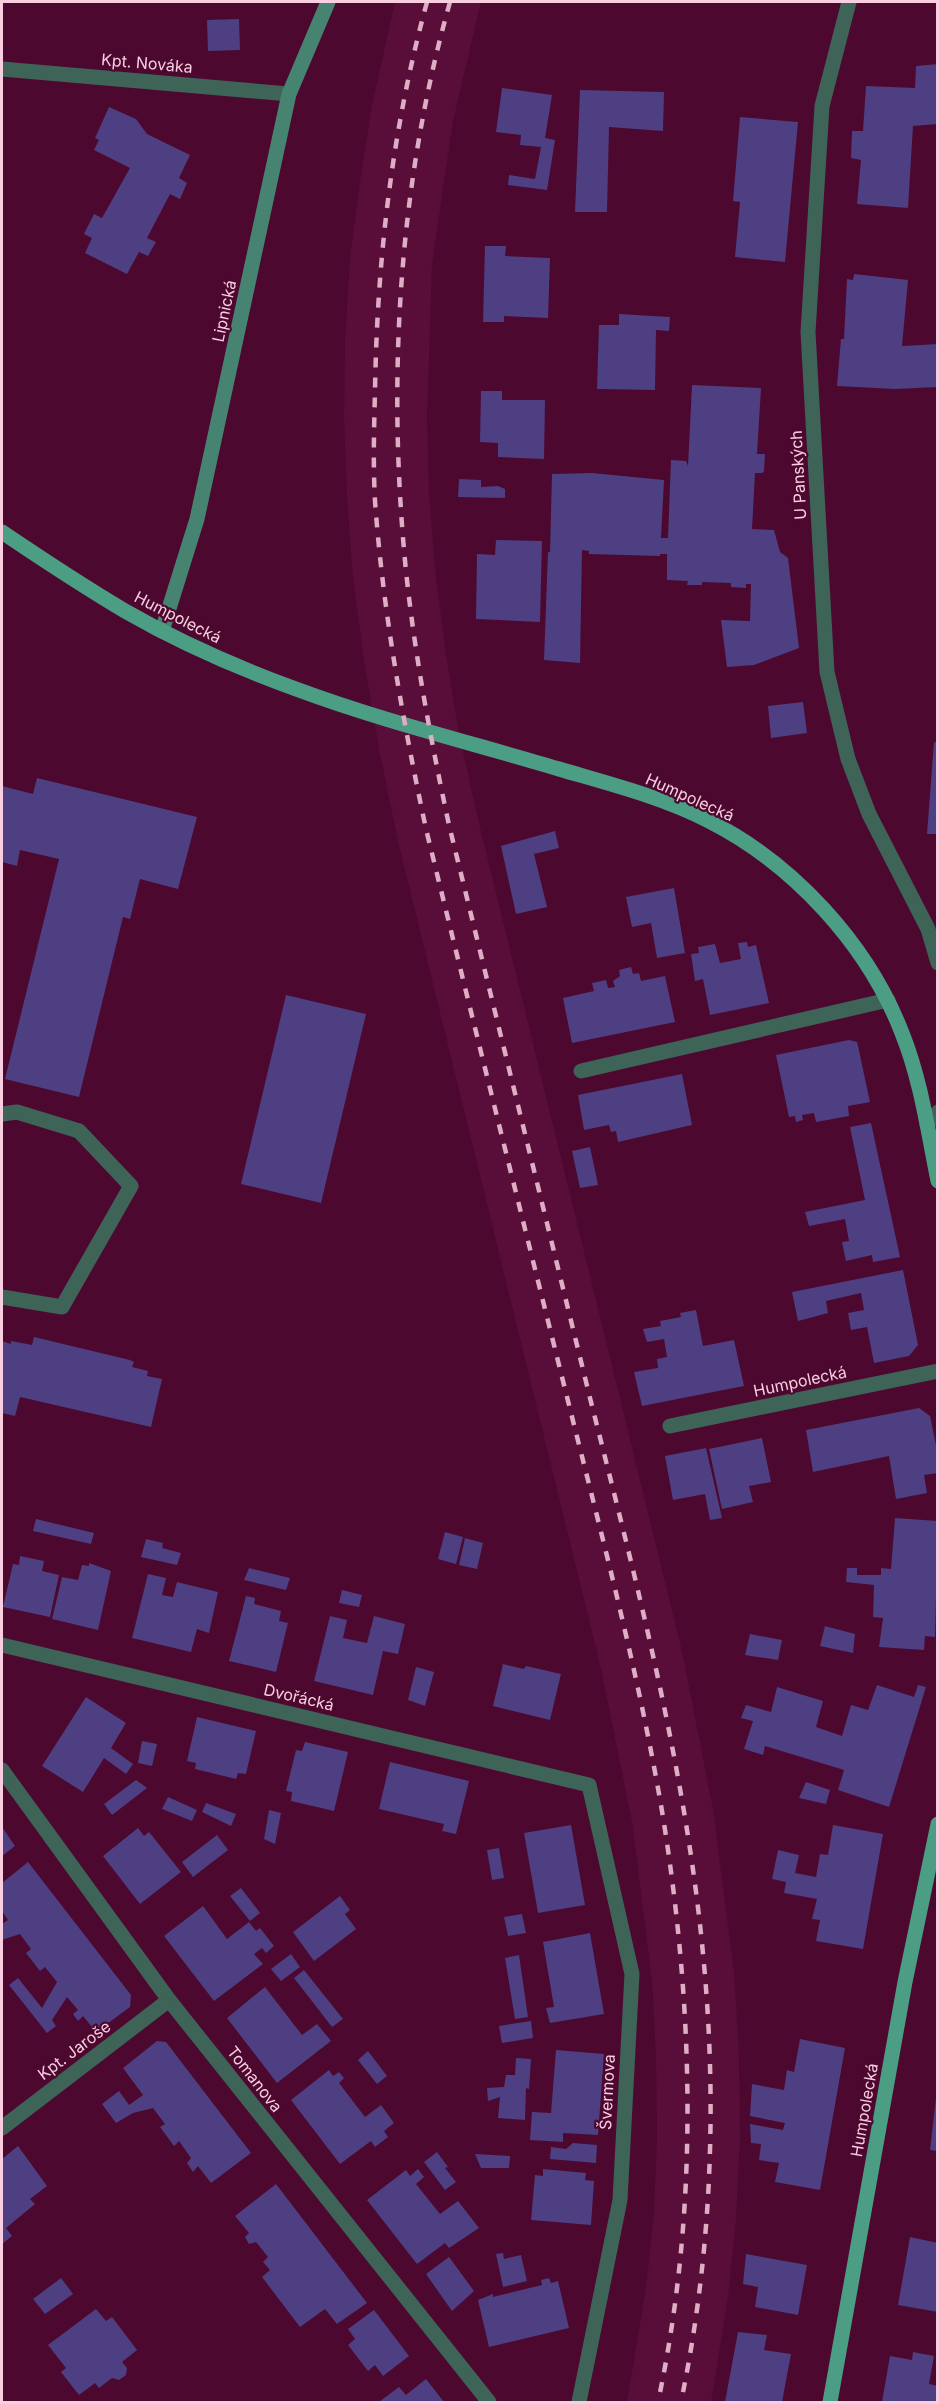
<svg xmlns="http://www.w3.org/2000/svg" width="939" height="2404" viewBox="0 0 939 2404" font-family="Inter,sans-serif">
	<style>
		.built { fill: #590d39 }
		.building { fill: #4d3f81 }
		.lines { fill: none; stroke-linecap: round; stroke-linejoin: round }
		.lane { stroke: #3e6457; stroke-width: 15 }
		.street { stroke: #3e6457; stroke-width: 15 }
		.secondary { stroke: #468471; stroke-width: 15 }
		.primary { stroke: #4b9d84; stroke-width: 15 }
		.rail { stroke: #ddaec4; stroke-width: 4.5; stroke-dasharray: 10 10; stroke-linecap: butt }
		.labels { text-anchor: middle; dominant-baseline: central; stroke-width: 4.5; stroke-linejoin: round; paint-order: stroke }
		.street-label { font-size: 16px; fill: #f8cee0; stroke: #4c082f }
	</style>
	<rect width="100%" height="100%" fill="#4c082f"/>
	<!-- built -->
	<polygon class="built" points="395,2 481,2 453,121 432,265 427,416 429,494 435,569 445,648 459,734 478,819 682,1651 713,1809 734,1972 739,2055 740,2138 736,2219 728,2298 711,2402 627,2402 646,2288 654,2213 657,2137 656,2057 652,1980 632,1822 601,1669 397,837 379,749 364,660 353,577 347,499 344,417 345,340 350,258 361,175 372,105"/>
	<!-- building -->
	<g class="building">
		<polygon points="239,19 240,50 208,51 207,20"/>
		<polygon points="938,64 938,124 913,126 908,208 857,204 861,160 851,158 852,131 863,131 866,86 915,88 916,66"/>
		<polygon points="502,88 552,95 545,138 555,140 547,190 508,185 509,175 535,179 541,147 520,145 521,135 496,132"/>
		<polygon points="580,90 664,92 663,131 609,127 607,212 575,212"/>
		<polygon points="109,107 136,119 147,134 190,155 179,178 187,183 180,199 170,194 147,238 156,242 148,256 139,252 127,274 85,253 92,238 84,234 94,214 102,218 130,168 94,150 99,140 95,138"/>
		<polygon points="740,117 798,122 785,262 735,257 740,202 733,201"/>
		<polygon points="485,246 506,246 505,256 550,258 548,318 504,316 504,322 483,322"/>
		<polygon points="854,274 908,280 902,346 938,344 938,387 895,389 837,386 841,339 844,339 847,279 853,280"/>
		<polygon points="619,314 670,317 669,331 656,330 655,390 597,389 599,325 619,325"/>
		<polygon points="692,385 761,388 757,454 765,454 764,471 762,473 755,473 752,529 774,530 780,552 788,558 799,648 754,665 727,667 721,620 750,621 751,584 746,584 746,588 731,587 731,583 702,582 702,585 687,585 688,581 667,580 667,554 660,554 660,556 589,554 589,551 582,550 580,663 544,660 548,552 550,552 552,474 592,473 664,480 661,538 668,538 671,460 686,461 688,466"/>
		<polygon points="481,391 502,391 502,400 545,400 544,459 498,457 498,443 480,442"/>
		<polygon points="459,479 481,480 481,487 498,486 505,489 505,498 458,497"/>
		<polygon points="496,540 542,541 540,622 476,619 477,554 495,555"/>
		<polygon points="803,702 807,733 771,738 768,706"/>
		<polygon points="934,742 938,743 938,834 927,834"/>
		<polygon points="37,778 197,817 178,889 140,879 130,919 123,917 79,1097 5,1079 59,859 20,850 17,866 2,862 2,786 33,794"/>
		<polygon points="555,831 559,848 534,854 547,907 516,914 501,846"/>
		<polygon points="674,888 685,953 657,958 651,923 632,927 626,897"/>
		<polygon points="747,942 748,947 756,945 769,1003 710,1015 703,979 695,981 691,954 699,953 698,947 715,944 720,963 741,959 738,943"/>
		<polygon points="631,967 633,974 639,973 641,981 665,976 675,1022 572,1043 563,998 594,991 592,983 606,980 608,988 615,987 613,981 620,976 619,970"/>
		<polygon points="286,995 366,1014 321,1203 241,1184"/>
		<polygon points="849,1040 857,1042 858,1046 870,1102 848,1106 849,1116 816,1122 814,1113 802,1115 803,1120 796,1122 795,1116 789,1117 776,1055"/>
		<polygon points="682,1074 692,1125 618,1142 616,1131 611,1132 609,1125 584,1130 578,1095"/>
		<polygon points="871,1123 900,1257 873,1262 872,1255 846,1261 842,1242 849,1241 845,1219 809,1226 805,1212 865,1200 850,1127"/>
		<polygon points="590,1147 598,1185 580,1188 572,1151"/>
		<polygon points="903,1270 918,1345 909,1356 874,1363 867,1327 851,1330 848,1313 864,1310 861,1293 826,1301 828,1313 798,1321 792,1292"/>
		<polygon points="696,1310 703,1346 734,1340 744,1386 642,1406 634,1372 658,1368 657,1359 667,1357 664,1339 647,1342 643,1329 661,1326 660,1321 681,1317 680,1313"/>
		<polygon points="34,1337 130,1360 134,1362 132,1367 148,1371 147,1376 162,1379 151,1427 20,1397 15,1416 2,1413 2,1341 11,1344 11,1341 32,1345"/>
		<polygon points="919,1408 930,1416 938,1455 938,1473 924,1475 927,1493 896,1499 889,1456 813,1472 806,1430"/>
		<polygon points="762,1438 771,1482 749,1486 753,1502 722,1509 709,1449"/>
		<polygon points="706,1448 722,1518 710,1520 705,1494 673,1500 665,1456"/>
		<polygon points="895,1518 938,1521 935,1637 925,1636 924,1650 879,1647 883,1618 873,1617 874,1585 846,1582 847,1568 857,1568 857,1575 881,1575 881,1568 891,1569"/>
		<polygon points="36,1519 94,1533 91,1544 33,1531"/>
		<polygon points="445,1532 463,1537 456,1564 438,1559"/>
		<polygon points="465,1538 483,1543 477,1569 459,1565"/>
		<polygon points="146,1539 163,1543 162,1548 181,1553 177,1565 141,1557"/>
		<polygon points="20,1556 44,1561 42,1571 59,1575 50,1617 3,1607 13,1564 19,1565"/>
		<polygon points="89,1563 111,1571 98,1630 52,1619 62,1577 78,1580 82,1565 89,1566"/>
		<polygon points="249,1568 290,1578 286,1590 244,1580"/>
		<polygon points="148,1574 166,1578 162,1595 173,1597 177,1582 218,1592 209,1633 197,1629 191,1652 132,1638"/>
		<polygon points="342,1590 362,1595 359,1607 339,1603"/>
		<polygon points="246,1596 255,1598 254,1604 281,1611 279,1621 288,1623 276,1672 229,1661"/>
		<polygon points="330,1616 347,1620 343,1638 367,1643 374,1616 405,1624 398,1654 383,1651 373,1695 314,1681"/>
		<polygon points="825,1626 855,1634 853,1653 820,1646"/>
		<polygon points="750,1634 782,1640 778,1660 745,1655"/>
		<polygon points="503,1664 524,1669 526,1666 561,1674 550,1720 493,1706"/>
		<polygon points="416,1667 434,1672 425,1706 408,1700"/>
		<polygon points="877,1685 914,1697 918,1685 926,1687 889,1807 838,1790 844,1770 765,1746 763,1755 744,1749 753,1721 741,1718 746,1705 771,1712 777,1687 823,1701 816,1727 842,1736 851,1705 868,1710"/>
		<polygon points="86,1697 126,1723 111,1748 133,1764 126,1774 104,1758 83,1792 42,1766"/>
		<polygon points="197,1717 256,1731 246,1774 238,1773 236,1779 195,1769 196,1763 187,1761"/>
		<polygon points="142,1741 157,1744 152,1766 138,1763"/>
		<polygon points="305,1742 348,1752 334,1811 291,1801 292,1792 286,1791 296,1750 302,1751"/>
		<polygon points="390,1762 469,1781 456,1834 442,1831 444,1824 379,1809"/>
		<polygon points="136,1780 147,1788 112,1815 104,1804"/>
		<polygon points="806,1782 830,1790 826,1804 799,1798"/>
		<polygon points="168,1797 197,1810 192,1821 162,1809"/>
		<polygon points="206,1803 236,1814 231,1826 202,1812"/>
		<polygon points="269,1810 281,1813 275,1844 264,1839"/>
		<polygon points="571,1825 585,1905 538,1913 524,1833"/>
		<polygon points="833,1825 883,1834 863,1949 816,1941 820,1920 812,1919 817,1899 784,1893 786,1882 772,1879 778,1850 799,1855 795,1873 816,1877 820,1854 828,1855"/>
		<polygon points="2,1827 15,1846 2,1856"/>
		<polygon points="138,1828 144,1836 149,1832 181,1872 140,1904 103,1856"/>
		<polygon points="217,1835 228,1850 193,1877 182,1862"/>
		<polygon points="499,1848 504,1878 492,1880 487,1850"/>
		<polygon points="28,1862 131,1995 130,2007 96,2032 83,2016 78,2021 73,2014 78,2010 67,1997 52,2020 56,2026 47,2033 9,1985 18,1978 42,2008 57,1982 45,1967 40,1971 26,1953 31,1949 20,1934 2,1940 2,1924 8,1920 2,1911 2,1883"/>
		<polygon points="241,1888 260,1913 250,1921 230,1896"/>
		<polygon points="340,1896 350,1910 345,1914 356,1929 314,1961 293,1932"/>
		<polygon points="203,1906 227,1939 249,1922 256,1931 260,1928 274,1946 266,1953 262,1948 254,1954 263,1964 214,2001 164,1936"/>
		<polygon points="522,1914 526,1933 508,1936 504,1917"/>
		<polygon points="590,1933 604,2014 550,2023 546,2008 554,2007 543,1942"/>
		<polygon points="291,1954 300,1967 281,1981 271,1969"/>
		<polygon points="519,1955 528,2017 515,2019 505,1958"/>
		<polygon points="304,1970 343,2019 332,2027 294,1978"/>
		<polygon points="265,1987 302,2035 317,2024 331,2041 277,2083 227,2018"/>
		<polygon points="531,2021 533,2038 502,2043 499,2026"/>
		<polygon points="800,2039 845,2048 820,2190 775,2182 779,2163 759,2160 761,2144 751,2143 750,2124 783,2130 785,2123 750,2116 752,2084 784,2090 787,2070 794,2072"/>
		<polygon points="157,2041 166,2042 251,2153 211,2183 198,2166 193,2172 187,2163 191,2158 179,2141 174,2146 160,2127 165,2124 153,2108 133,2113 116,2123 102,2104 119,2091 129,2105 143,2095 123,2068"/>
		<polygon points="556,2050 604,2054 598,2135 563,2133 563,2142 530,2140 532,2112 551,2113"/>
		<polygon points="368,2051 387,2076 377,2084 358,2060"/>
		<polygon points="516,2058 531,2059 529,2089 526,2088 525,2120 498,2118 500,2097 488,2101 487,2088 504,2087 506,2075 515,2075"/>
		<polygon points="329,2070 333,2076 339,2072 344,2078 339,2083 365,2117 381,2105 394,2123 384,2131 388,2137 375,2147 371,2141 340,2164 291,2100"/>
		<polygon points="936,2098 938,2099 938,2151 930,2150"/>
		<polygon points="573,2143 597,2145 596,2163 550,2159 551,2147 566,2149"/>
		<polygon points="18,2146 47,2186 30,2199 35,2204 6,2228 12,2236 2,2244 2,2159"/>
		<polygon points="437,2152 448,2167 445,2168 456,2182 445,2190 424,2162"/>
		<polygon points="475,2154 510,2156 509,2168 481,2168"/>
		<polygon points="418,2169 424,2177 416,2184 440,2214 458,2201 479,2228 449,2248 445,2243 417,2264 367,2200 406,2170 410,2176"/>
		<polygon points="543,2169 586,2173 585,2180 594,2181 591,2225 531,2220 535,2175 543,2176"/>
		<polygon points="276,2184 367,2303 337,2324 325,2309 300,2327 262,2277 270,2270 263,2262 268,2257 256,2242 249,2244 245,2237 249,2233 235,2216"/>
		<polygon points="910,2237 938,2243 938,2312 898,2305"/>
		<polygon points="503,2253 504,2259 521,2255 527,2281 503,2287 496,2254"/>
		<polygon points="746,2254 807,2265 798,2315 755,2307 758,2287 743,2284"/>
		<polygon points="449,2257 474,2291 452,2311 426,2274"/>
		<polygon points="61,2278 73,2294 45,2314 33,2299"/>
		<polygon points="549,2278 551,2283 558,2281 569,2328 489,2347 478,2300 493,2294 493,2297 542,2285 541,2280"/>
		<polygon points="96,2309 106,2321 112,2317 137,2350 122,2362 127,2368 126,2375 119,2380 112,2378 99,2388 95,2383 79,2395 61,2372 66,2368 48,2345"/>
		<polygon points="374,2310 409,2356 383,2376 375,2365 368,2371 348,2345 355,2339 348,2329"/>
		<polygon points="738,2332 767,2335 764,2350 791,2354 782,2402 725,2402"/>
		<polygon points="913,2352 934,2356 929,2384 938,2386 938,2402 882,2402 890,2356 912,2360"/>
		<polygon points="426,2379 444,2402 379,2402 399,2387 406,2395"/>
	</g>
	<g class="lines">
		<!-- lane -->
		<polyline class="lane" points="2,1114 17,1112 79,1131 131,1186 62,1307 2,1297"/>
		<!-- street -->
		<g class="street">
			<polyline points="849,2 822,106 808,332 827,672 848,759 869,814 928,929 938,963"/>
			<polyline points="2,69 289,94"/>
			<polyline points="581,1071 888,1000"/>
			<polyline points="927,1125 938,1112"/>
			<polyline points="670,1426 938,1371"/>
			<polyline points="2,1645 589,1785 632,1974 620,2200 579,2402"/>
			<polyline points="2,1770 169,2000 489,2402"/>
			<polyline points="2,2128 169,2000"/>
		</g>
		<!-- secondary -->
		<polyline class="secondary" points="162,631 197,519 289,94 328,2"/>
		<!-- primary -->
		<g class="primary">
			<path d="M2 532C42 559 83 586 125 611 179 642 238 668 296 689 382 721 472 743 559 769 610 784 662 797 709 821 794 864 868 945 902 1033 921 1080 928 1132 938 1181"/>
			<polyline points="830,2402 905,1982 938,1824"/>
		</g>
		<!-- rail -->
		<g class="rail">
			<path d="M427 2C392 129 377 260 375 392 374 428 373 465 375 501 383 612 403 721 426 829 472 1017 519 1205 566 1393 601 1533 639 1674 663 1817 694 2011 699 2210 658 2402"/>
			<path d="M450 2C398 185 387 382 406 571 415 657 431 741 449 825 496 1016 543 1207 590 1398 638 1588 689 1781 705 1976 717 2118 710 2263 681 2402"/>
		</g>
	</g>
	<g class="labels">
		<!-- street labels -->
		<g class="street-label">
			<text transform="translate(147 63) rotate(5)">Kpt. Nováka</text>
			<text transform="translate(224 311) rotate(-78)">Lipnická</text>
			<text transform="translate(798 475) rotate(-93)">U Panských</text>
			<text transform="translate(178 617) rotate(27)">Humpolecká</text>
			<text transform="translate(690 797) rotate(24)">Humpolecká</text>
			<text transform="translate(800 1381) rotate(-12)">Humpolecká</text>
			<text transform="translate(299 1697) rotate(13)">Dvořácká</text>
			<text transform="translate(74 2050) rotate(-37)">Kpt. Jaroše</text>
			<text transform="translate(255 2079) rotate(52)">Tomanova</text>
			<text transform="translate(607 2092) rotate(-87)">Švermova</text>
			<text transform="translate(864 2110) rotate(-80)">Humpolecká</text>
		</g>
	</g>
	<!-- border -->
	<rect width="939" height="2404" fill="none" stroke="#f8cee0" stroke-width="6"/>
</svg>
